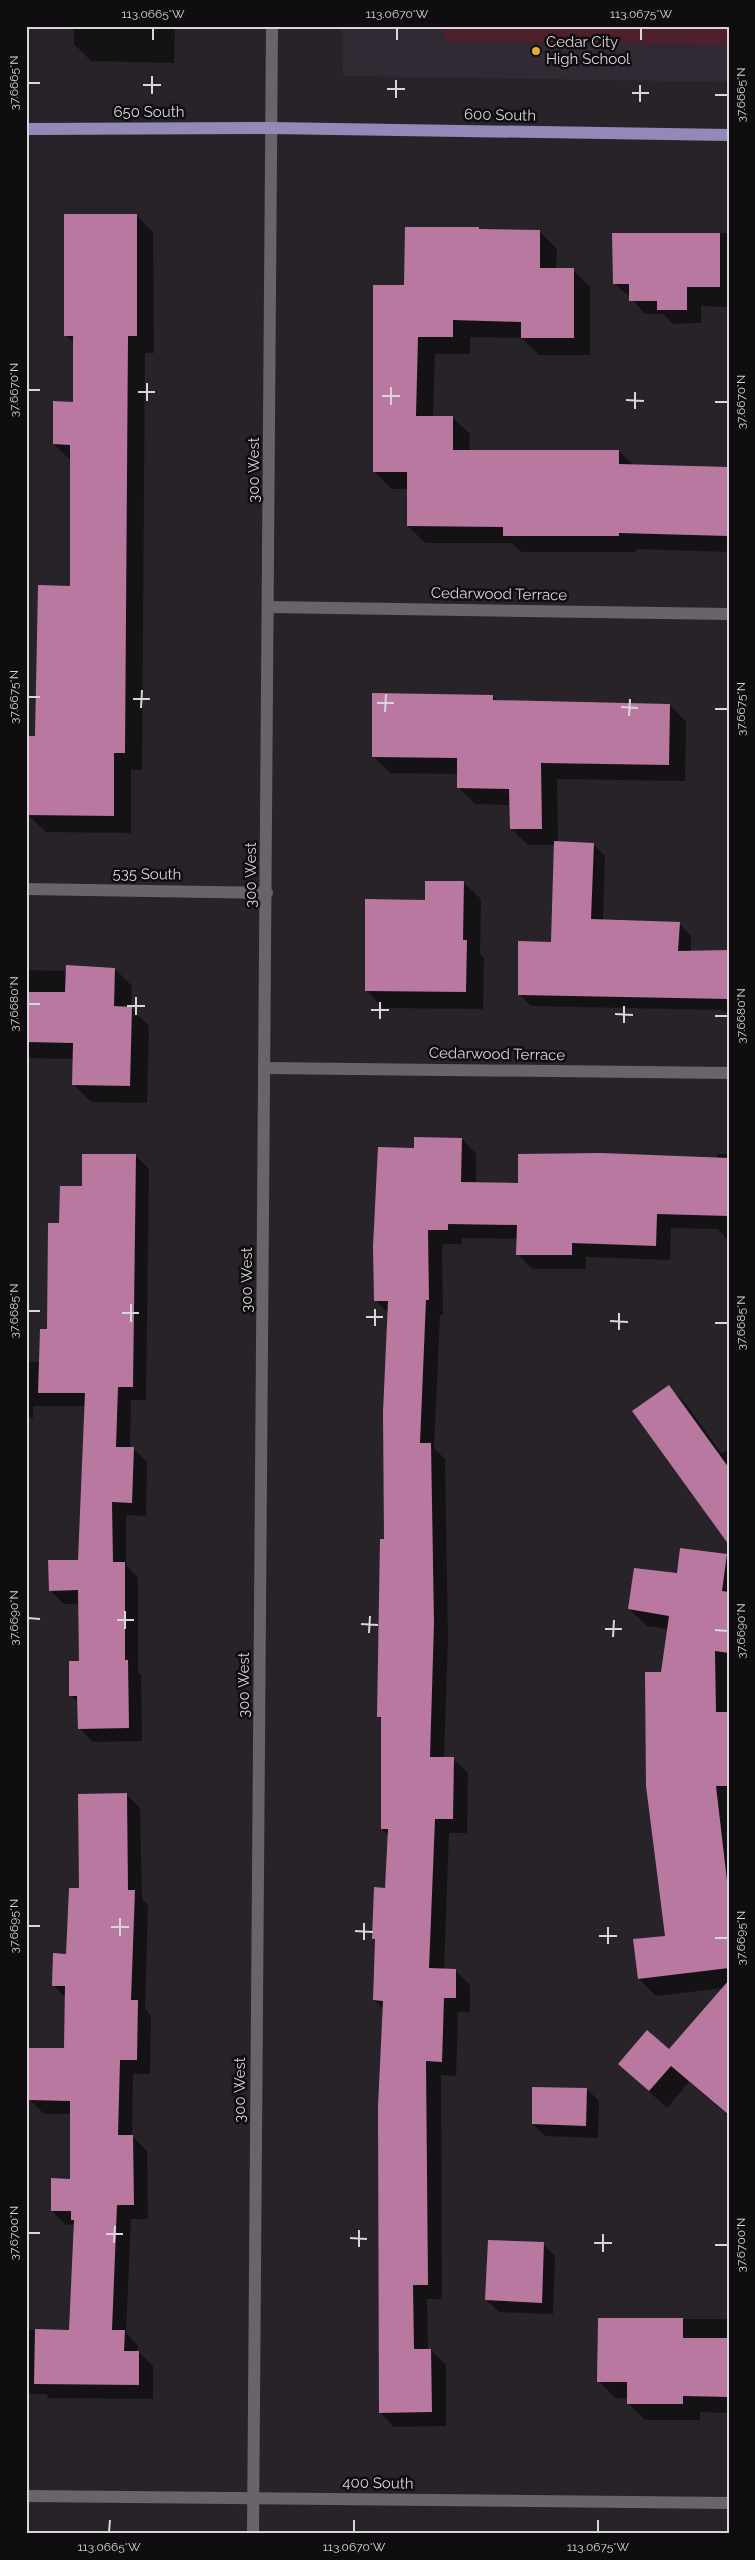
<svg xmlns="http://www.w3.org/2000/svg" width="755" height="2560" viewBox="0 0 755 2560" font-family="Raleway,sans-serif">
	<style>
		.built { fill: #312a34 }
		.green { fill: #4d202b }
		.shadow { fill: #0007 }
		.building { fill: #b978a0 }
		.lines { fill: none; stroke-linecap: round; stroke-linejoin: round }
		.minor { stroke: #68646a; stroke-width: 12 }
		.major { stroke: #9289b8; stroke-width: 12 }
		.ticks { fill: none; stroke: #d8d6d9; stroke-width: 2 }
		.poi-dot { fill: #e2ae34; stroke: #0f0d0f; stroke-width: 2 }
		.labels { text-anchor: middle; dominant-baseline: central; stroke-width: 5; stroke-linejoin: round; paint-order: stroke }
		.poi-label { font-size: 15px; fill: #d8d6d9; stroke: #0f0d0f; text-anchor: start }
		.street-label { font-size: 15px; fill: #d8d6d9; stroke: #0f0d0f }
		.neatline { fill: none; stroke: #d8d6d9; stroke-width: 2 }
		.ticks-label { font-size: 12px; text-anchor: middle; fill: #d8d6d9 }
	</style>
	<rect width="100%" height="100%" fill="#272328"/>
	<!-- built -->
	<polygon class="built" points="342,26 729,26 729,82 343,76"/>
	<!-- green -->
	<polygon class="green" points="444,26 729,26 729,45 444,41"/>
	<!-- shadow -->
	<g class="shadow">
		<polygon points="74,26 175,26 174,63 91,61 74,44"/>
		<polygon points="136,215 153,232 154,353 145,353 142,770 131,770 131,833 46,832 28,815 36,737 71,587 71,461 54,444 74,403 75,344 65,335"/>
		<polygon points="479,228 481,231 540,232 557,249 556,269 573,270 590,287 590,355 539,355 522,338 470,337 470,354 435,354 433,417 452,417 470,434 469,451 619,451 633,465 728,468 729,455 729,552 636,549 636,552 521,552 512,543 425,543 408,526 408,489 391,489 374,471 406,286"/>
		<polygon points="729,233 729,307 701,306 701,323 673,324 663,314 645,314 631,298 614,283 614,234"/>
		<polygon points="493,696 498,701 670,705 686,722 685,781 557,779 558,843 593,844 605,856 603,921 679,923 691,936 691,952 729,951 729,1014 721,1010 531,1006 519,994 552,943 555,845 528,845 511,829 511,805 475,804 458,787 458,774 390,773 373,756"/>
		<polygon points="463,882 481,899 480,954 484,958 483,1009 383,1008 366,990 426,901"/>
		<polygon points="115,969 132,986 131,1008 149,1026 147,1103 91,1102 73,1084 74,1059 26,1058 26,970 67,971"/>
		<polygon points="462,1139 476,1154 476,1184 519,1185 718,1158 718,1154 729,1154 729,1242 718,1229 671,1228 670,1260 586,1257 586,1269 532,1269 518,1254 518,1239 462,1238 462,1244 442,1244 443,1315 440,1315 434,1448 445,1459 448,1638 444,1758 453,1759 468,1773 467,1833 449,1833 444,1970 456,1971 470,1985 470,2012 458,2012 456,2076 441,2075 442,2299 427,2299 428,2350 431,2350 446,2365 446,2426 394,2427 380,2412 384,2010 374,2000 376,1942 373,1938 386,1890 389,1836 382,1829 383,1721 378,1717 385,1540 389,1314 375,1300 415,1150"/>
		<polygon points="135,1155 149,1169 146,1400 131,1400 130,1448 133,1448 147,1462 146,1516 126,1515 126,1565 138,1578 138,1673 141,1675 142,1741 93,1742 79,1728 78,1703 71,1695 81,1662 80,1604 64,1604 50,1590 80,1562 86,1406 33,1406 33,1418 26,1418 26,1362 40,1362 48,1331 61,1224 83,1188"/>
		<polygon points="669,1387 686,1404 722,1454 729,1449 729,1543"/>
		<polygon points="726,1556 729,1558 729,2116 689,2082 667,2108 619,2064 669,2050 724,1988 656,1996 639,1979 667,1937 662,1673 668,1629 647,1626 629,1609 678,1574"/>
		<polygon points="126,1794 140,1808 142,1899 148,1905 145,2009 151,2016 150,2074 133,2074 132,2136 147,2151 148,2219 131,2219 126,2333 138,2346 138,2351 153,2366 153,2399 49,2398 46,2394 26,2394 26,2330 70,2331 75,2225 66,2225 52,2211 72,2180 71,2114 44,2114 30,2100 65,2050 66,1998 53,1985 67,1955 81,1889"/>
		<polygon points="587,2089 599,2101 598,2138 545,2136 533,2124"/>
		<polygon points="543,2244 555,2256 553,2314 499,2312 486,2300"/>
		<polygon points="599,2319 729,2319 729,2413 700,2412 700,2420 645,2420 629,2404 629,2398 615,2398 599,2381"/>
	</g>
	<!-- building -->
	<g class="building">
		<polygon points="64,214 137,214 137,336 128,336 125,753 114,753 114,816 27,815 26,736 35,736 38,585 70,586 70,445 53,444 53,401 73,402 73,336 64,336"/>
		<polygon points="405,227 479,227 479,229 540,230 540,268 574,268 574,338 521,338 521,322 453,320 453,337 418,337 416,416 453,416 453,450 619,450 619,464 729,467 729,536 619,533 619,536 503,536 503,527 407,526 407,472 373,472 373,285 404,285"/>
		<polygon points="612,233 720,233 720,287 687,287 687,310 657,310 657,301 629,301 629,284 613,284"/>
		<polygon points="372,693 493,695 493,700 670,704 669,765 541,763 542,829 510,829 509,789 457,788 457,758 372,757"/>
		<polygon points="554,841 594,843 591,919 680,922 678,951 729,950 729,999 518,995 518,941 551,942"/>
		<polygon points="425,881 464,881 463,940 467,940 466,992 365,991 365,899 425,900"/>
		<polygon points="66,965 115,968 114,1006 132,1007 130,1086 72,1085 73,1043 26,1042 26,992 65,992"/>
		<polygon points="414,1137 462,1138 461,1182 518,1183 518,1154 601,1153 729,1158 729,1216 657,1214 656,1246 572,1243 572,1255 516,1255 517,1225 448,1224 448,1230 428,1230 429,1300 426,1300 420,1443 431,1443 434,1623 430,1757 454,1757 453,1819 435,1819 429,1968 456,1969 456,1998 444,1998 442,2062 426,2061 428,2285 413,2285 414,2349 431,2349 432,2412 379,2413 378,2107 383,2001 373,2000 375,1939 372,1939 374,1887 385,1888 388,1829 381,1829 381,1717 377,1717 380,1539 384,1539 383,1412 388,1301 374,1301 373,1246 378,1147 414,1148"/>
		<polygon points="82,1154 136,1154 133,1387 118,1387 116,1447 134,1447 132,1503 112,1502 113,1562 125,1562 125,1660 128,1660 129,1728 78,1729 77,1696 69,1696 69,1661 79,1661 78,1590 49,1591 48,1560 78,1560 85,1393 38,1393 40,1329 47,1329 48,1223 59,1223 60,1186 82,1186"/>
		<polygon points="669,1385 729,1468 729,1545 632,1411"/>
		<polygon points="680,1548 727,1554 722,1591 729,1592 729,1653 715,1651 716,1712 728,1712 728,1786 716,1786 729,1898 729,1968 638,1979 633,1939 665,1936 646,1786 645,1672 661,1672 669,1616 628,1609 634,1568 677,1573"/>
		<polygon points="127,1793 128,1890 135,1890 131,2000 138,2000 137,2060 120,2060 118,2135 133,2135 134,2205 117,2205 112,2330 125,2330 124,2351 139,2351 139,2385 34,2384 35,2329 69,2330 74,2220 71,2220 71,2211 51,2211 51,2178 70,2179 70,2101 29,2100 29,2048 64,2048 65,1986 52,1986 53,1953 66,1954 69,1888 79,1888 78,1794"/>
		<polygon points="729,1980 729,2115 671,2066 649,2091 618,2064 647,2030 669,2049"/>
		<polygon points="532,2087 587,2088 586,2126 532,2124"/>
		<polygon points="488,2240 544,2242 542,2303 485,2300"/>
		<polygon points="598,2318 683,2318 683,2338 729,2338 729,2397 683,2396 683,2404 627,2404 627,2382 597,2382"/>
	</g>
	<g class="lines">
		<!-- minor -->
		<g class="minor">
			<polyline points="269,607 729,614"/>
			<polyline points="26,889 267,893"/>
			<polyline points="265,1068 729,1073"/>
			<polyline points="26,2496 729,2503"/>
			<polyline points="253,2534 272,26"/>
		</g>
		<!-- major -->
		<polyline class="major" points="26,129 271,128 729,135"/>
	</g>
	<!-- ticks -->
	<path class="ticks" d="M153 40V28M397 40V28M641 40V28M28 83H40M143 85H161M387 89H405M632 93H649M152 94V76M715 95H728M396 98V80M640 102V85M28 390H40M138 392H155M382 396H400M626 400 644 401M147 401V383M715 402H728M391 405V387M635 409V392M28 697H40M133 699H150M377 703H394M621 707 638 708M141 708 142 690M715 709H728M385 712 386 694M629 716 630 699M28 1004H40M127 1006H145M371 1010H389M615 1014 633 1015M136 1015V997M715 1016H728M380 1019V1002M624 1023V1006M28 1311H40M122 1313H139M366 1317H383M610 1321 628 1322M131 1322V1304M715 1323H728M375 1326V1309M619 1330V1313M28 1618 40 1619M117 1620H134M361 1624 378 1625M125 1629V1611M605 1629H622M715 1630 728 1631M369 1633 370 1616M613 1637 614 1620M28 1926H40M111 1927H129M355 1931 373 1932M120 1936V1918M599 1936H617M715 1938H728M364 1940V1923M608 1944V1927M28 2233H40M106 2234H123M350 2238 367 2239M114 2243 115 2226M594 2243H612M715 2245H728M359 2247V2230M603 2252V2234M109 2532 110 2520M354 2532V2520M598 2532V2520"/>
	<!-- markers -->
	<circle class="poi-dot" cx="536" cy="51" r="5"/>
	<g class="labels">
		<!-- poi labels -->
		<g class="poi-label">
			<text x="546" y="42">Cedar City<tspan x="546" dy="17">High School</tspan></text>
		</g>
		<!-- street labels -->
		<g class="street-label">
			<text x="149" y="112">650 South</text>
			<text transform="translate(500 115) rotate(1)">600 South</text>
			<text transform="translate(254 470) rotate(-90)">300 West</text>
			<text transform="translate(499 594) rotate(1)">Cedarwood Terrace</text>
			<text transform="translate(147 874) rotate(1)">535 South</text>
			<text transform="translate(251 875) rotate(-90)">300 West</text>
			<text transform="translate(497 1054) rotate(1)">Cedarwood Terrace</text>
			<text transform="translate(247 1280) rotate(-90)">300 West</text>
			<text transform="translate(244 1685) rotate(-90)">300 West</text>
			<text transform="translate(240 2090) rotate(-90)">300 West</text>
			<text transform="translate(378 2483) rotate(1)">400 South</text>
		</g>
	</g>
	<!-- border -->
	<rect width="755" height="2560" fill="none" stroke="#0f0d0f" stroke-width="55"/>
	<rect x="28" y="28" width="700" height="2504" class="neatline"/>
	<g class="ticks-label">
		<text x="153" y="18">113.0665°W</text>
		<text x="397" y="18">113.0670°W</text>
		<text x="641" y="18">113.0675°W</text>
		<text transform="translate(14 83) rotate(-90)" y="4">37.6665°N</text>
		<text transform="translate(741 95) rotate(-90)" y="4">37.6665°N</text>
		<text transform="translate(14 390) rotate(-90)" y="4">37.6670°N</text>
		<text transform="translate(741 402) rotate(-90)" y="4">37.6670°N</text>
		<text transform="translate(14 697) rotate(-90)" y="4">37.6675°N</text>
		<text transform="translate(741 709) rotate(-90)" y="4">37.6675°N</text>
		<text transform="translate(14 1004) rotate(-90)" y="4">37.6680°N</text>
		<text transform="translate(741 1016) rotate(-90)" y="4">37.6680°N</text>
		<text transform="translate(14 1311) rotate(-90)" y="4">37.6685°N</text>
		<text transform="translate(741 1323) rotate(-90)" y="4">37.6685°N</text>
		<text transform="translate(14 1618) rotate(-90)" y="4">37.6690°N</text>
		<text transform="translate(741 1631) rotate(-90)" y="4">37.6690°N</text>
		<text transform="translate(14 1926) rotate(-90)" y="4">37.6695°N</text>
		<text transform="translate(741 1938) rotate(-90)" y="4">37.6695°N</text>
		<text transform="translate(14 2233) rotate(-90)" y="4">37.6700°N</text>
		<text transform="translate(741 2245) rotate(-90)" y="4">37.6700°N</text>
		<text x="109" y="2551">113.0665°W</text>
		<text x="354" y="2551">113.0670°W</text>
		<text x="598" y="2551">113.0675°W</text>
	</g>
</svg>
